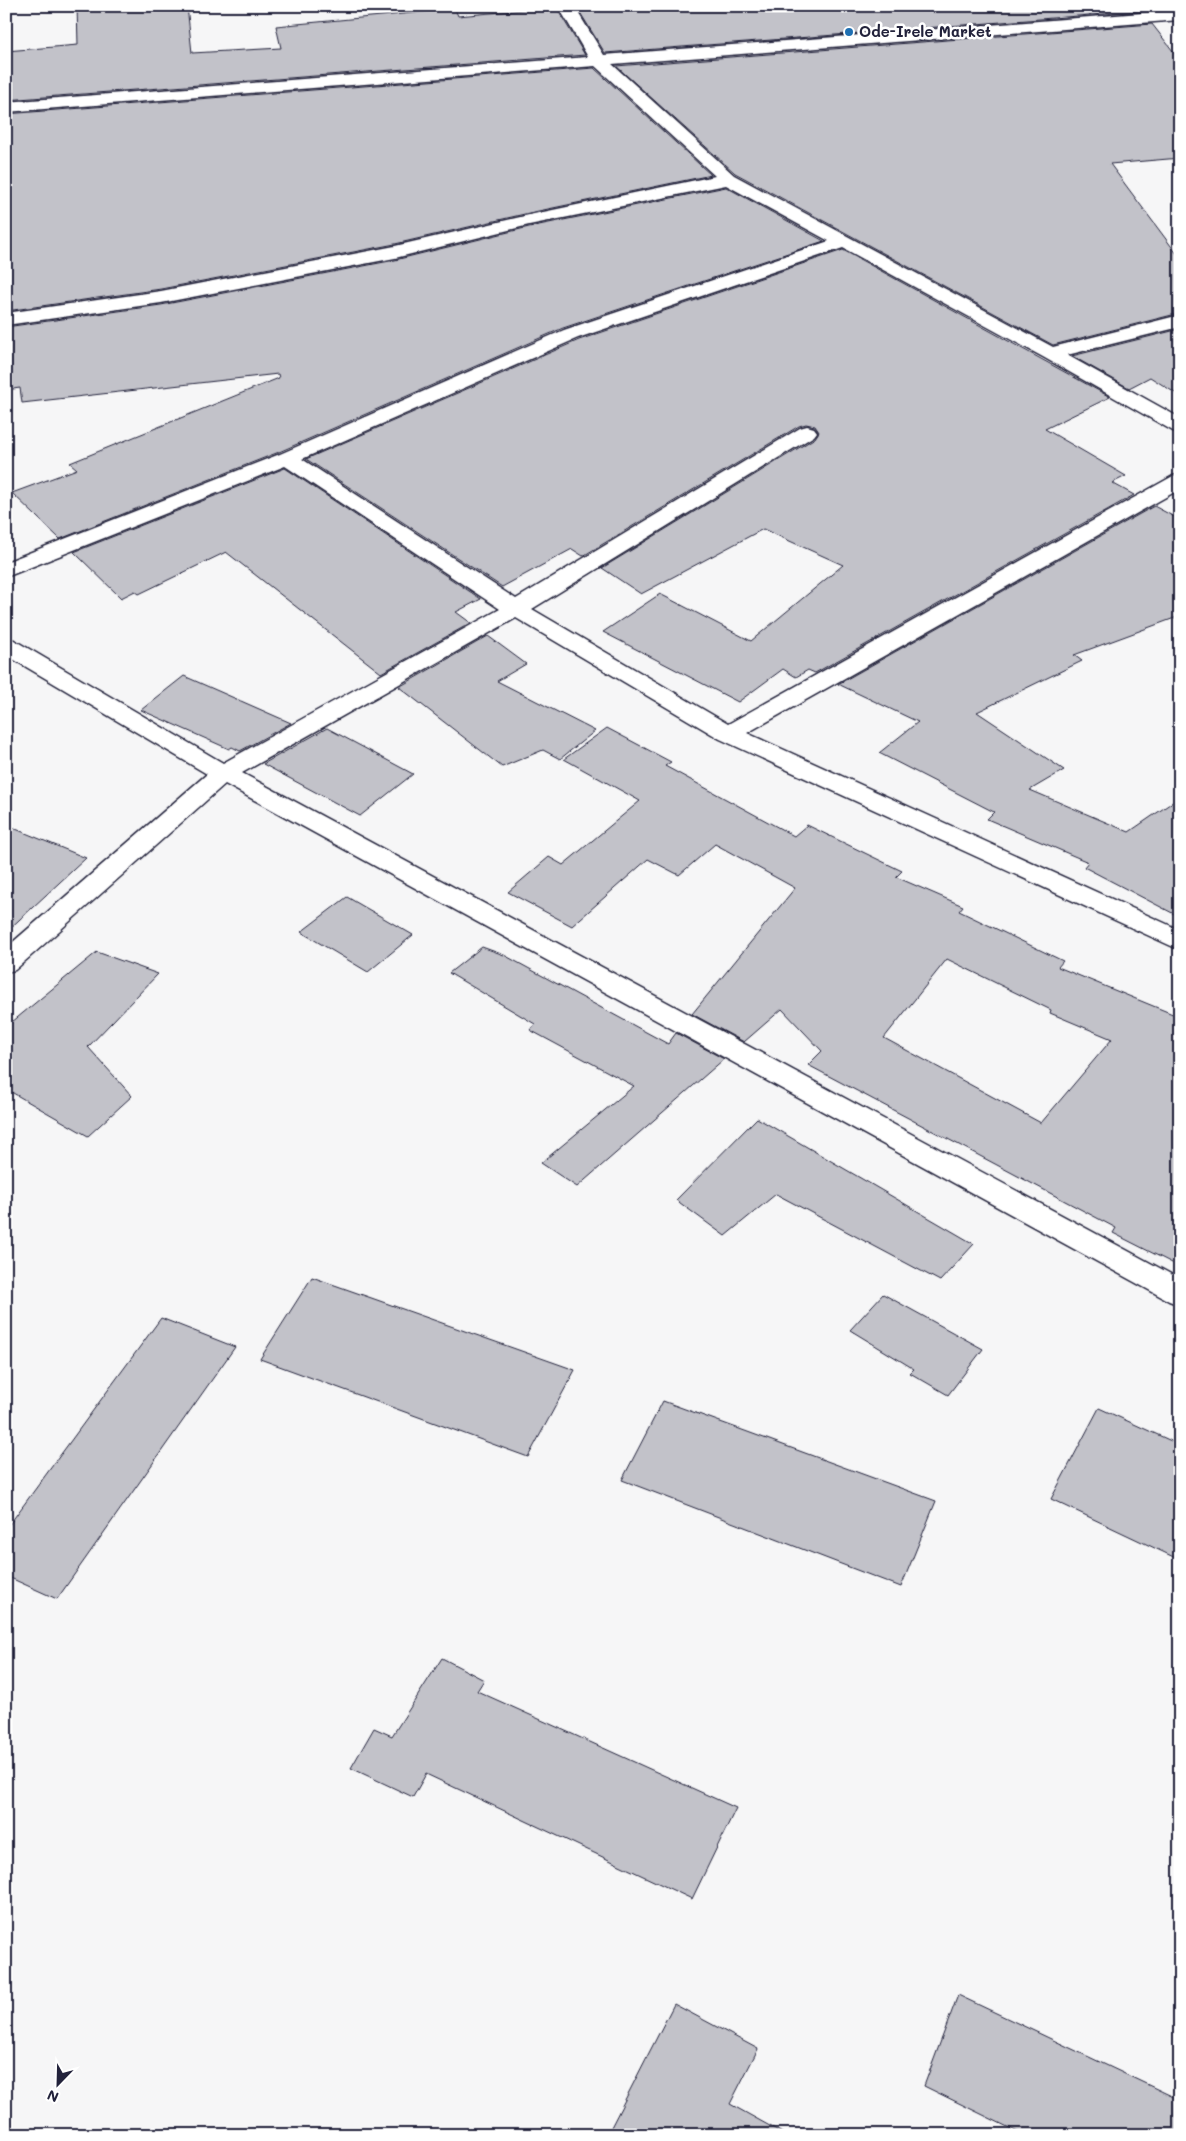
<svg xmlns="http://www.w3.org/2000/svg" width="1186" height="2141" viewBox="0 0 1186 2141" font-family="Mali,sans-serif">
<rect width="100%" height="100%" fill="#f6f6f7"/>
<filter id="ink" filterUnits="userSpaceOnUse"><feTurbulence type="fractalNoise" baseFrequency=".02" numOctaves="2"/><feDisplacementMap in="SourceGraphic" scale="10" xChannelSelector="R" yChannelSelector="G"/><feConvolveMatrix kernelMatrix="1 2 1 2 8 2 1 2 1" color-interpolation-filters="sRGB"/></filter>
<g filter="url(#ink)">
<!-- building -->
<g fill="#c2c2c9" stroke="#22223b" fill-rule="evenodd">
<path d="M 77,6 L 187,6 L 192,53 L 281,48 L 276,26 L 455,9 L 458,16 L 556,7 L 585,55 L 6,100 L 6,51 L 78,45 Z"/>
<path d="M 576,6 L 1138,6 L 1142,11 L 605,53 Z"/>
<path d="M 1152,24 L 1180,60 L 1180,158 L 1110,164 L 1180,258 L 1180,313 L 1053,345 L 735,173 L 616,66 Z"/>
<path d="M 594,68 L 711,175 L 529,213 L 395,244 L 161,289 L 6,311 L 6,114 Z"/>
<path d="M 726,187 L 824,241 L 563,328 L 279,452 L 60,539 L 12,493 L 77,469 L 70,463 L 279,378 L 278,374 L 22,403 L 20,388 L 6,390 L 6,327 L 161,305 L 395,260 L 529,227 Z"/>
<path d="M 843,250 L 1110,397 L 1045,429 L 1126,476 L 1112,483 L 1134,495 L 815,673 L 808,670 L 796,677 L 783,669 L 738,702 L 603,632 L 660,594 L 751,641 L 843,565 L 763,529 L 641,594 L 602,568 L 815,438 L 819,432 L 815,426 L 806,424 L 799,426 L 583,556 L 572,549 L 502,587 L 306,459 L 579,340 Z"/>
<path d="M 1180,329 L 1180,396 L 1150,377 L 1129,388 L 1072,356 Z"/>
<path d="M 285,468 L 481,599 L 456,612 L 471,623 L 381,673 L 226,552 L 139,594 L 135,591 L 121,598 L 74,552 Z"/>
<path d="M 1154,506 L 1180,520 L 1180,616 L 1074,655 L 1082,661 L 977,712 L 1064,770 L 1030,790 L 1129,832 L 1180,797 L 1180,917 L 1084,867 L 1088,862 L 987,819 L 994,812 L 879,753 L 918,722 L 838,684 Z"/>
<path d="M 488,636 L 526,664 L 497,681 L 595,731 L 560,759 L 543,750 L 502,767 L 399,687 Z"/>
<path d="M 184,676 L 291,723 L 240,751 L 232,747 L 229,749 L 141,710 Z"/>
<path d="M 327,728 L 413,774 L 360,816 L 263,764 Z"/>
<path d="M 607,728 L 671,762 L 665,766 L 794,836 L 807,825 L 902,871 L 896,877 L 963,906 L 959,911 L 1063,961 L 1058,967 L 1180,1017 L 1180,1267 L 1113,1233 L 1116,1228 L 808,1065 L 822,1051 L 782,1009 L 744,1042 L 692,1014 L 795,888 L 715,844 L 679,875 L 648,859 L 572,926 L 508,892 L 549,857 L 563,865 L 640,801 L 564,759 ZM 947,959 L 1051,1010 L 1050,1013 L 1112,1039 L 1041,1123 L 884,1038 Z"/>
<path d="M 6,825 L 86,858 L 6,932 Z"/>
<path d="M 347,897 L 413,935 L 368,972 L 301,932 Z"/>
<path d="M 482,947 L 504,955 L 668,1044 L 676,1033 L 724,1059 L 577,1187 L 541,1163 L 634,1086 L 530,1030 L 535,1024 L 449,973 Z"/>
<path d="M 97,952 L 158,974 L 88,1047 L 132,1096 L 88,1136 L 6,1089 L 6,1027 Z"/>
<path d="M 757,1118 L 974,1244 L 940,1281 L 776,1194 L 725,1236 L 676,1200 Z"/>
<path d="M 312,1277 L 575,1370 L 528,1457 L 260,1359 Z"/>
<path d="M 883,1294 L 983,1349 L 948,1395 L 910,1373 L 914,1369 L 850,1330 Z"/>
<path d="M 161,1318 L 235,1347 L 57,1599 L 6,1576 L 6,1529 Z"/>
<path d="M 663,1401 L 936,1501 L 901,1587 L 622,1480 Z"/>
<path d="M 1099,1408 L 1180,1445 L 1180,1560 L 1051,1499 Z"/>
<path d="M 442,1658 L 484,1680 L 477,1691 L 736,1808 L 692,1899 L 426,1774 L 413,1797 L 351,1768 L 374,1728 L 392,1736 Z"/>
<path d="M 958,1995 L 1180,2100 L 1180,2135 L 1024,2135 L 924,2086 Z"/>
<path d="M 674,2004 L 758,2049 L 730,2104 L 786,2135 L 607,2135 Z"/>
</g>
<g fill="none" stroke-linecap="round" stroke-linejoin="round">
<defs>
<path id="minor" d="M 558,6 L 574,6 L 604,55 L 1180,10 L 1180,20 L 612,64 L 734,175 L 1053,347 L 1180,315 L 1180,327 L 1067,355 L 1180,418 L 1180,433 L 1173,431 L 1043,357 L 843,248 L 578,338 L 302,459 L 516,599 L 800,428 L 807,426 L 814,428 L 817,432 L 814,436 L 532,609 L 728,724 L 1173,476 L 1180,474 L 1180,489 L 747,733 L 1180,930 L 1180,950 L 720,739 L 516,618 L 242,773 L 1180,1279 L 1180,1305 L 1169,1301 L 225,784 L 15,970 L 6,972 L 6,948 L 207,774 L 6,655 L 6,638 L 14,640 L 223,763 L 500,609 L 285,466 L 6,577 L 6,562 L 280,454 L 564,330 L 829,241 L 726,185 L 529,225 L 395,258 L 161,303 L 6,325 L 6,313 L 161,291 L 395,246 L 529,215 L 715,176 L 595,66 L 6,112 L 6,102 L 588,57 Z"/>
</defs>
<!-- minor casing -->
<use href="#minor" stroke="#22223b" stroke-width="3"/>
<!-- minor -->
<use href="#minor" fill="#fff" fill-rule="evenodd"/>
</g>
</g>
<!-- markers -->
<circle fill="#1f6fb2" stroke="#fff" stroke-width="2" cx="849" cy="32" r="5"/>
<g text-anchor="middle" stroke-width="5" stroke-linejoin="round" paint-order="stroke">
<!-- far-poi labels -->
<g font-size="15" font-weight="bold" fill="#22223b" stroke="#fff" text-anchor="start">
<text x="859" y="37">Ode-Irele Market</text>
</g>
</g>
<!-- margin -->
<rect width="1186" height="2141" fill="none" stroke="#fff" stroke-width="25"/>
<rect x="12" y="12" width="1161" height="2116" fill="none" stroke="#22223b" stroke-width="2" filter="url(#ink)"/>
<!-- north arrow -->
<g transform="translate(58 2084) rotate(203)" stroke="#ffffff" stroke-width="4" paint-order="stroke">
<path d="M0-4L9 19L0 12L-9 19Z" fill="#22223b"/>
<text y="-8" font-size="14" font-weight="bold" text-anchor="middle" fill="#22223b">N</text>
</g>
</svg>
